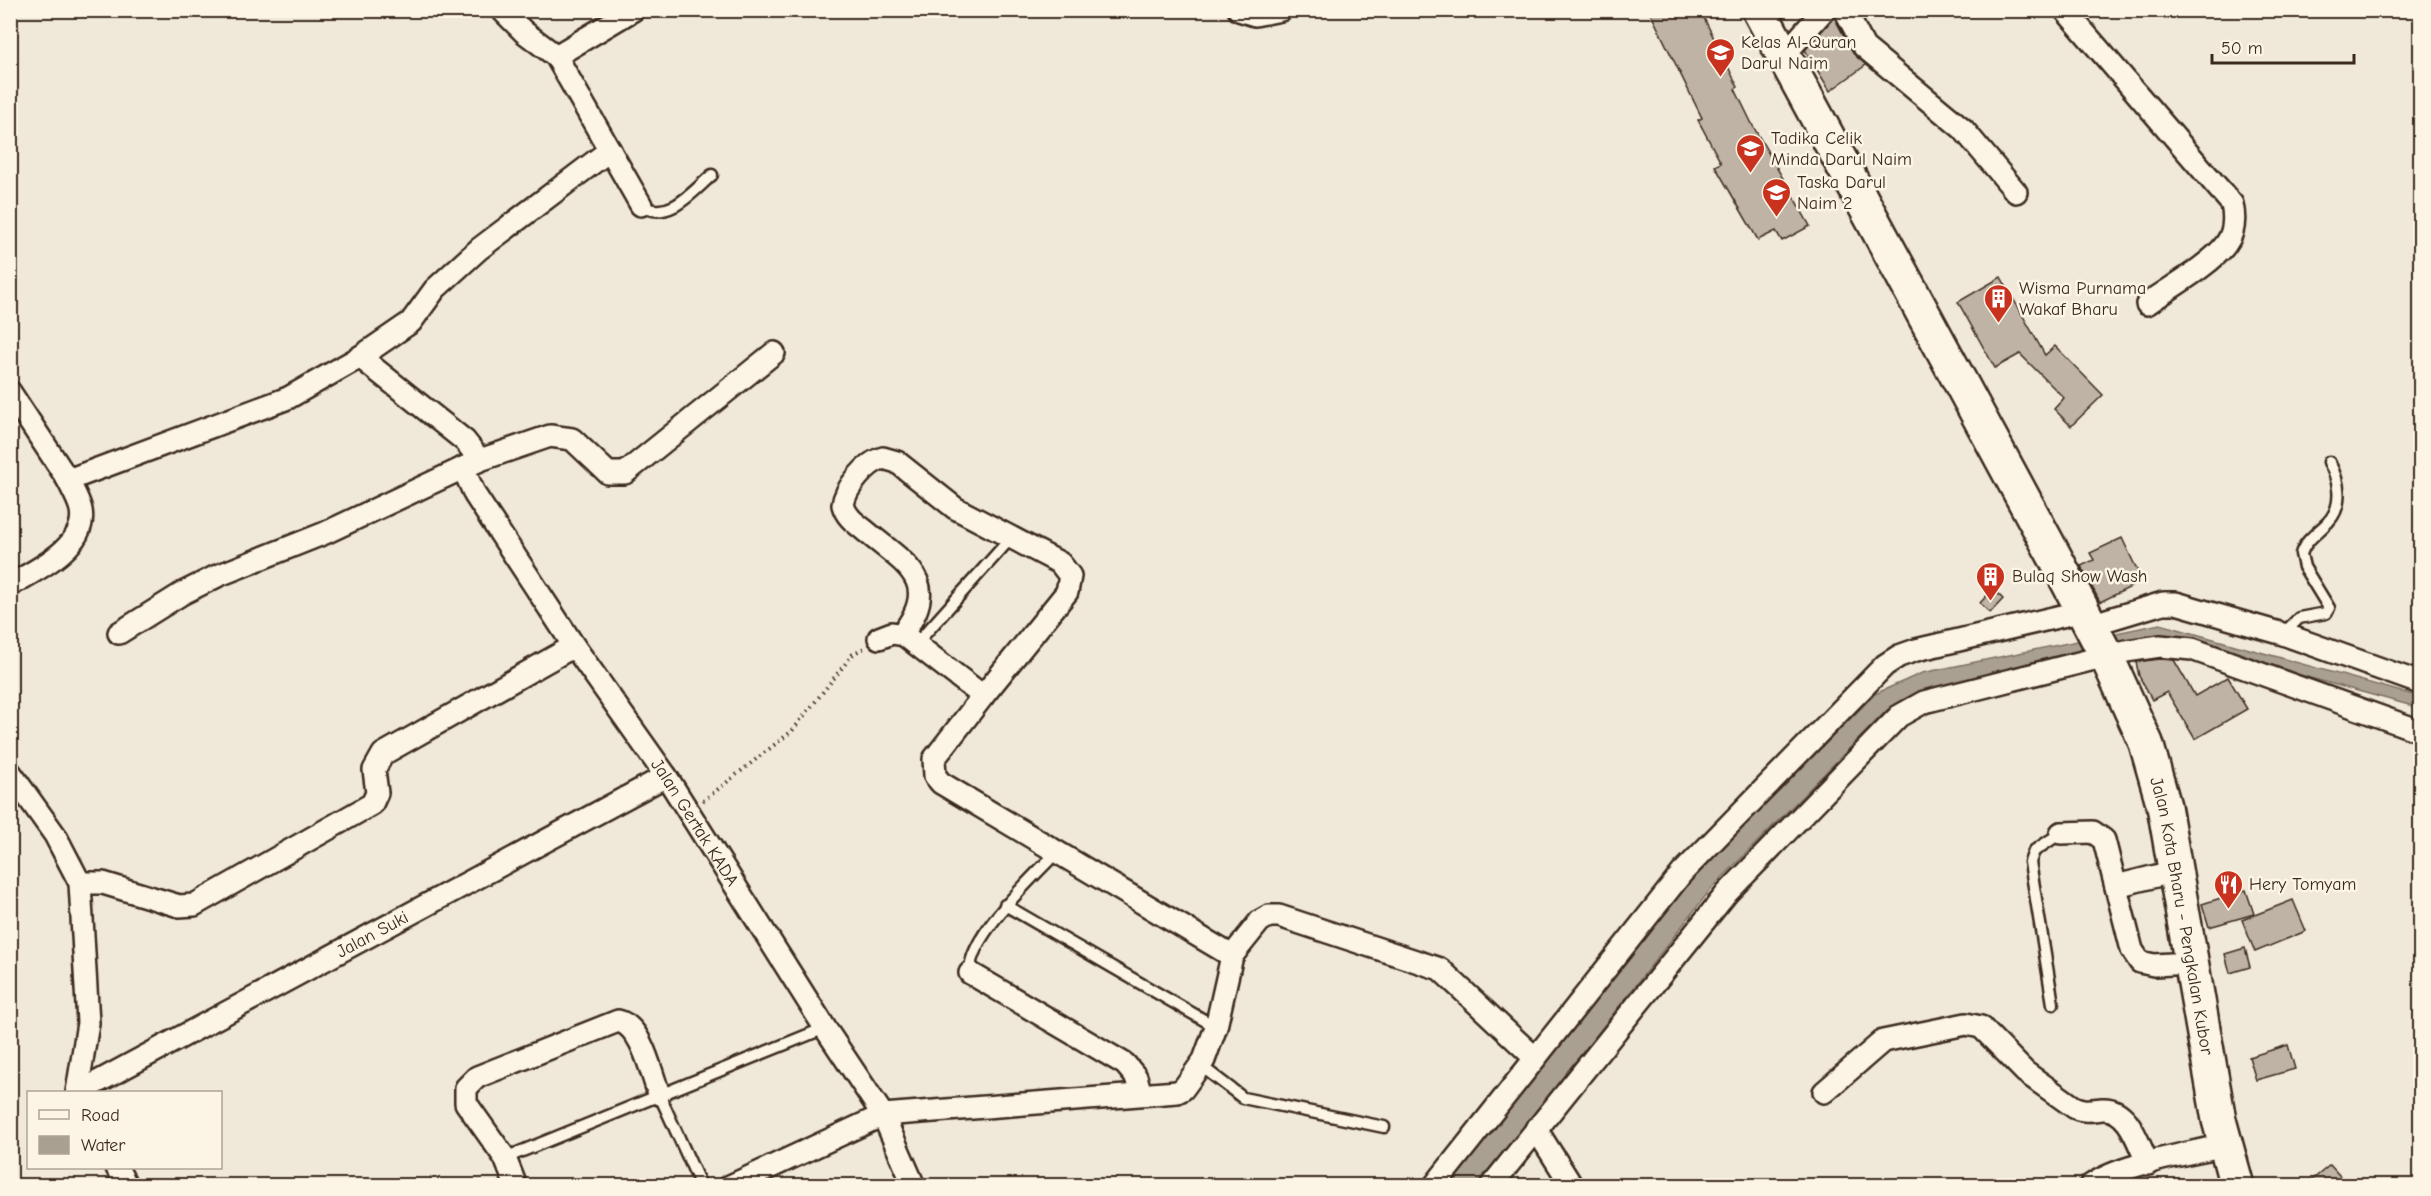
<svg xmlns="http://www.w3.org/2000/svg" width="2431" height="1196" viewBox="0 0 2431 1196" font-family="'Comic Neue',sans-serif">
<rect width="100%" height="100%" fill="#f0e9d9"/>
<filter id="ink" filterUnits="userSpaceOnUse"><feTurbulence type="fractalNoise" baseFrequency=".0167" numOctaves="2"/><feDisplacementMap in="SourceGraphic" scale="12" xChannelSelector="R" yChannelSelector="G"/><feConvolveMatrix kernelMatrix="1 2 1 2 8 2 1 2 1" color-interpolation-filters="sRGB"/></filter>
<g filter="url(#ink)">
<!-- water -->
<path fill="#aaa091" stroke="#7e7163" stroke-width="1.5" d="M 2160,624 L 2420,697 L 2420,708 L 2168,639 L 1924,692 L 1887,710 L 1711,889 L 1479,1185 L 1449,1186 L 1697,873 L 1875,694 L 1922,673 Z"/>
<!-- building -->
<g fill="#beb3a4" stroke="#3b2a1e" stroke-width="1.5">
<path d="M 1649,10 L 1700,10 L 1738,87 L 1735,89 L 1753,126 L 1810,226 L 1782,241 L 1776,231 L 1758,240 L 1715,166 L 1721,163 L 1698,120 L 1702,118 Z"/>
<path d="M 1834,17 L 1853,53 L 1866,65 L 1830,91 L 1805,50 Z"/>
<path d="M 2001,277 L 2045,355 L 2055,346 L 2103,395 L 2071,426 L 2054,409 L 2064,398 L 2020,354 L 1995,368 L 1958,302 Z"/>
<path d="M 2122,538 L 2139,574 L 2128,580 L 2131,587 L 2100,602 L 2081,566 L 2094,560 L 2090,553 Z"/>
<path d="M 1993,589 L 2003,599 L 1990,613 L 1980,603 Z"/>
<path d="M 2160,659 L 2174,660 L 2195,696 L 2228,677 L 2247,709 L 2195,739 L 2167,692 L 2152,700 L 2139,676 L 2136,662 Z"/>
<path d="M 2246,890 L 2254,914 L 2209,927 L 2202,904 Z"/>
<path d="M 2293,900 L 2306,931 L 2255,952 L 2242,920 Z"/>
<path d="M 2245,948 L 2250,967 L 2230,973 L 2225,954 Z"/>
<path d="M 2288,1045 L 2295,1069 L 2256,1080 L 2249,1057 Z"/>
<path d="M 2330,1165 L 2348,1185 L 2306,1185 Z"/>
</g>
<g fill="none" stroke-linecap="round" stroke-linejoin="round">
<defs>
<g id="service">
<path d="M 641,205 C 668,223 692,192 712,175"/>
<path d="M 2283,634 L 2299,618 L 2326,613 L 2329,608 L 2304,567 L 2301,554 C 2305,540 2319,532 2329,521 C 2344,504 2339,480 2329,462"/>
<path d="M 916,644 L 1010,539"/>
<path d="M 1005,905 L 1216,1027"/>
<path d="M 970,973 C 967,938 1033,877 1057,852"/>
<path d="M 2053,1004 L 2030,862 L 2034,851 L 2061,833"/>
<path d="M 1200,1065 L 1243,1098 L 1384,1127"/>
<path d="M 659,1094 L 701,1186"/>
<path d="M 505,1158 L 825,1028"/>
</g>
<g id="minor">
<path d="M 502,10 L 524,32 L 556,56 L 641,205"/>
<path d="M 1239,10 L 1255,15 L 1281,10"/>
<path d="M 1845,10 L 1864,47 L 1963,129 L 2016,192"/>
<path d="M 2065,10 L 2232,204 C 2235,218 2235,232 2226,244 C 2212,264 2168,289 2147,304"/>
<path d="M 1784,55 L 1824,10"/>
<path d="M 556,56 L 633,10"/>
<path d="M 360,357 L 465,441 L 480,460"/>
<path d="M 10,392 L 68,480 L 288,398 L 360,357 L 411,322 L 435,289 L 479,249 L 610,150"/>
<path id="s1" d="M 463,468 L 475,495 L 574,646 L 666,776 L 825,1028 L 883,1115 L 914,1186"/>
<path d="M 10,585 C 35,571 88,546 81,510 C 79,500 72,489 68,480"/>
<path d="M 2090,625 L 2163,603 L 2176,603 L 2283,634 L 2420,683"/>
<path d="M 119,633 L 183,593 L 217,576 L 325,533 L 480,460 L 550,436 L 572,439 L 608,473 L 625,473 L 774,353"/>
<path d="M 902,634 C 944,580 903,563 863,529 C 854,522 846,516 843,505 C 845,488 867,462 883,458 L 897,462 L 955,508 L 1060,563 L 1070,576 L 1067,592 L 983,696"/>
<path d="M 879,638 L 892,633 L 904,635 L 983,696 L 934,759 L 935,776 L 941,783 L 1232,956"/>
<path d="M 10,772 L 55,835 L 80,883 L 88,1023 L 77,1092"/>
<path d="M 2061,833 L 2093,832 L 2104,840 L 2132,950 L 2140,962 L 2154,965 L 2190,963"/>
<path d="M 80,883 L 103,883 L 179,906 L 194,905 L 372,804 L 377,793 L 374,770 L 383,754 L 574,646"/>
<path d="M 2116,886 L 2176,871"/>
<path d="M 970,973 L 1125,1064 L 1136,1077 L 1141,1094"/>
<path id="s2" d="M 79,1092 L 666,776"/>
<path d="M 1824,1092 L 1883,1041 L 1966,1024 L 1981,1027 L 2025,1072 L 2074,1107 C 2084,1112 2092,1110 2102,1109 C 2129,1107 2138,1144 2148,1164"/>
<path d="M 1536,1129 L 1572,1186"/>
<path d="M 117,1168 L 127,1186"/>
<path d="M 516,1186 L 505,1158 L 466,1103 L 466,1088 L 477,1077 L 618,1021 C 642,1026 651,1073 659,1094"/>
<path d="M 730,1186 L 883,1115 L 1177,1092 L 1183,1089 L 1204,1060 L 1216,1027 L 1232,956 L 1260,921 L 1269,916 L 1279,916 L 1440,969 L 1535,1058"/>
<path d="M 1434,1186 L 1682,873 L 1885,665 L 1899,656 L 1916,650 L 2083,611"/>
<path d="M 1491,1186 L 1727,893 L 1899,716 L 1924,702 L 2126,651 L 2160,646 L 2192,649 L 2420,731"/>
<path d="M 2090,1186 C 2120,1164 2188,1154 2225,1145"/>
</g>
<g id="primary">
<path id="s3" d="M 1759,10 L 2056,559 L 2106,655 L 2146,743 L 2164,806 L 2219,1120 L 2237,1186"/>
</g>
</defs>
<!-- service casing -->
<use href="#service" stroke="#3b2a1e" stroke-width="15"/>
<!-- minor casing -->
<use href="#minor" stroke="#3b2a1e" stroke-width="26"/>
<!-- primary casing -->
<use href="#primary" stroke="#3b2a1e" stroke-width="38"/>
<!-- path -->
<path stroke="#3b2a1e" stroke-width="4" stroke-dasharray="1.5 4.5" stroke-linecap="butt" d="M 703,801 L 792,731 L 853,654 L 864,648"/>
<!-- service -->
<use href="#service" stroke="#fcf5e5" stroke-width="10"/>
<!-- minor -->
<use href="#minor" stroke="#fcf5e5" stroke-width="21"/>
<!-- primary -->
<use href="#primary" stroke="#fcf5e5" stroke-width="33"/>
</g>
</g>
<!-- icons -->
<defs>
<symbol id="school-pin" viewBox="-11 -11 22 30"><path d="M0 17L-7.5 6A9.5 9.5 0 1 1 7.5 6Z" fill="#c8321e" stroke="#fcf5e5"/><path d="M0-5L7-2L0 1L-7-2ZM-4 1L0 2.5L4 1V4Q0 6-4 4Z" fill="#fff"/></symbol>
<symbol id="building-pin" viewBox="-11 -11 22 30"><path d="M0 17L-7.5 6A9.5 9.5 0 1 1 7.5 6Z" fill="#c8321e" stroke="#fcf5e5"/><path d="M-4-6H4V6H1V3H-1V6H-4ZM-2.5-4.3h1.7v1.8h-1.7ZM.8-4.3h1.7v1.8H.8ZM-2.5-1h1.7V.8h-1.7ZM.8-1h1.7V.8H.8Z" fill="#fff"/></symbol>
<symbol id="restaurant-pin" viewBox="-11 -11 22 30"><path d="M0 17L-7.5 6A9.5 9.5 0 1 1 7.5 6Z" fill="#c8321e" stroke="#fcf5e5"/><path d="M-5-6h1v4h1v-4h1v4h1v-4h1v5L-1.5 .5V6h-2V.5L-5-1ZM5-6V6H3V1.5H1.5Q1.5-4 5-6Z" fill="#fff"/></symbol>
</defs>
<g fill-rule="evenodd">
<use href="#school-pin" x="1704" y="36" width="33" height="45"/>
<use href="#school-pin" x="1734" y="132" width="33" height="45"/>
<use href="#school-pin" x="1760" y="176" width="33" height="45"/>
<use href="#building-pin" x="1982" y="282" width="33" height="45"/>
<use href="#building-pin" x="1974" y="560" width="33" height="45"/>
<use href="#restaurant-pin" x="2212" y="868" width="33" height="45"/>
</g>
<g text-anchor="middle" stroke-width="5" stroke-linejoin="round" paint-order="stroke">
<!-- poi labels -->
<g font-size="18" fill="#3b2a1e" stroke="#fcf5e5" text-anchor="start">
<text x="1741" y="48">Kelas Al-Quran<tspan x="1741" dy="21">Darul Naim</tspan></text>
<text x="1771" y="144">Tadika Celik<tspan x="1771" dy="21">Minda Darul Naim</tspan></text>
<text x="1797" y="188">Taska Darul<tspan x="1797" dy="21">Naim 2</tspan></text>
<text x="2019" y="294">Wisma Purnama<tspan x="2019" dy="21">Wakaf Bharu</tspan></text>
<text x="2012" y="582">Bulaq Show Wash</text>
<text x="2249" y="890">Hery Tomyam</text>
</g>
<!-- street labels -->
<g font-size="18" fill="#3b2a1e" stroke="#fcf5e5">
<text dy="6" stroke="none"><textPath href="#s1" startOffset="424">Jalan Gertak KADA</textPath></text>
<text dy="6" stroke="none"><textPath href="#s3" startOffset="1006">Jalan Kota Bharu - Pengkalan Kubor</textPath></text>
<text dy="6" stroke="none"><textPath href="#s2" startOffset="333">Jalan Suki</textPath></text>
</g>
</g>
<!-- margin -->
<rect width="2431" height="1196" fill="none" stroke="#fcf5e5" stroke-width="36"/>
<rect x="18" y="18" width="2395" height="1160" fill="none" stroke="#3b2a1e" stroke-width="2" filter="url(#ink)"/>
<!-- legend -->
<rect x="27" y="1091" width="195" height="78" fill="#fcf5e5" stroke="#afa495" stroke-width="1.5"/>
<rect x="39" y="1110" width="30" height="9" fill="#fcf5e5" stroke="#afa495" stroke-width="1.5"/>
<text x="81" y="1121" font-size="18" fill="#3b2a1e">Road</text>
<rect x="39" y="1136" width="30" height="18" fill="#aaa091" stroke="#afa495" stroke-width="1.5"/>
<text x="81" y="1151" font-size="18" fill="#3b2a1e">Water</text>
<!-- scale -->
<path d="M2212 54v9h142v-9" fill="none" stroke="#3b2a1e" stroke-width="3"/>
<text x="2221" y="54" font-size="18" fill="#3b2a1e" stroke="#fcf5e5" stroke-width="4.5" paint-order="stroke">50 m</text>
</svg>
